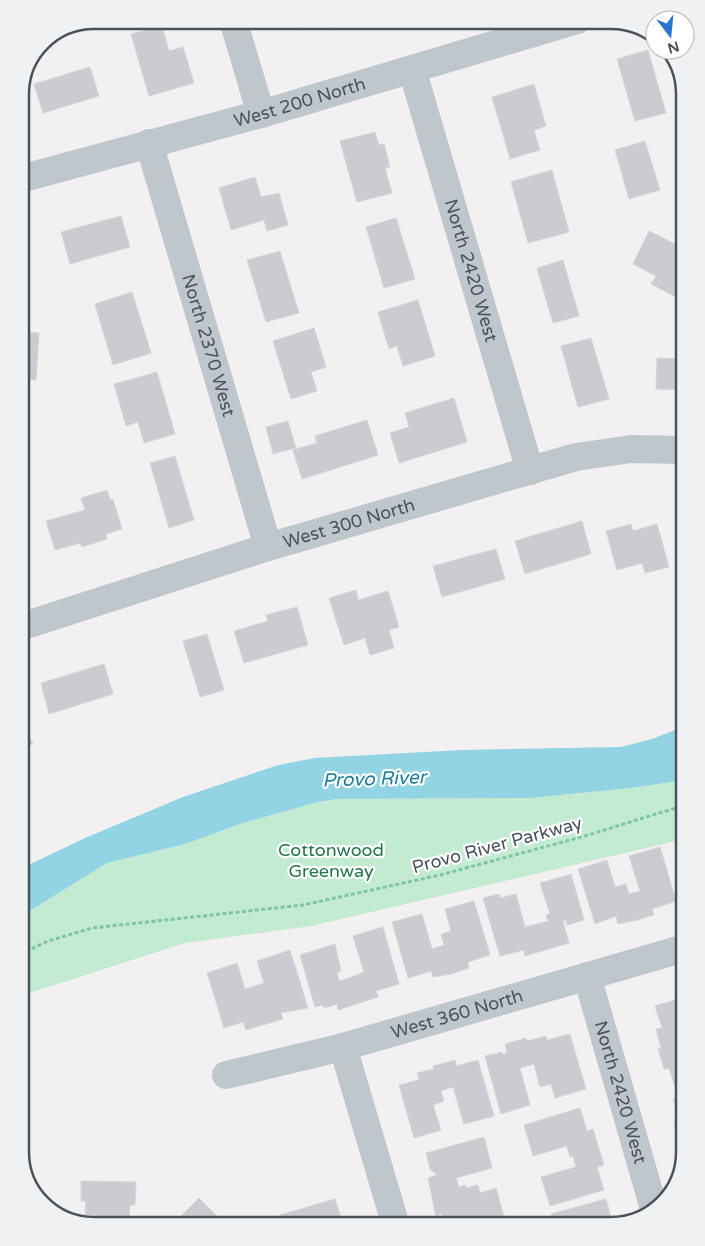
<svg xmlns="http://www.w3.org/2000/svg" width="705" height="1246" viewBox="0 0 705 1246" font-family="'Varela Round',sans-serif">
<rect width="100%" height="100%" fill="#f2f0f0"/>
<!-- green -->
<path fill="#c2ebd1" d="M 685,780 L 685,839 L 311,926 L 185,943 L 20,996 L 20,917 L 107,863 L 185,844 L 243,823 L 318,802 L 337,799 L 531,798 L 631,788 Z"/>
<!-- water -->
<path fill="#93d4e4" d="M 685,726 L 685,780 L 631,788 L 531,798 L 337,799 L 318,802 L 243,823 L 185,844 L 107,863 L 20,917 L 20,869 L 85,838 L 183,797 L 278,765 L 315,758 L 461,750 L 621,747 L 652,739 Z"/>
<!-- building -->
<g fill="#caccd1" stroke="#d4d6da">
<path d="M 299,20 L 355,20 L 356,23 L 330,30 L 328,22 L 302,30 Z"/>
<path d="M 162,26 L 169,51 L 183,47 L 194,83 L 149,96 L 131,34 Z"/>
<path d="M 648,50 L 666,113 L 635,121 L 617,59 Z"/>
<path d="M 90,67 L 99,96 L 43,113 L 34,84 Z"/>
<path d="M 534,84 L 546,126 L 534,130 L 540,150 L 510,159 L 492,97 Z"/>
<path d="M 375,132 L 379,145 L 384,144 L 390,167 L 385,168 L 392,193 L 357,202 L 340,141 Z"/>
<path d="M 645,141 L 660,190 L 629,199 L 615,150 Z"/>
<path d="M 552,170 L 569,232 L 528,243 L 511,182 Z"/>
<path d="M 255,177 L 261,197 L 279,193 L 288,225 L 267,231 L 264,220 L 231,230 L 219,188 Z"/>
<path d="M 121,216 L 130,247 L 70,264 L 61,232 Z"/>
<path d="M 396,218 L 415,279 L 384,288 L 366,227 Z"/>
<path d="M 649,231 L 685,249 L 685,286 L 678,298 L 651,284 L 656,276 L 633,264 Z"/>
<path d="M 280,251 L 299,313 L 266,322 L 247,260 Z"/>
<path d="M 563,260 L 579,316 L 553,323 L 537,268 Z"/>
<path d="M 132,292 L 151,353 L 113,365 L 95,304 Z"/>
<path d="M 418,300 L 435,356 L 403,366 L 397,346 L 389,349 L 378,312 Z"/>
<path d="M 314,328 L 326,367 L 311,372 L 317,391 L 291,399 L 273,341 Z"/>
<path d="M 20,332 L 39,333 L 36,380 L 20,379 Z"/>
<path d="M 591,338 L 609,399 L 578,407 L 561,346 Z"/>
<path d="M 657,358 L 685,359 L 685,390 L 656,389 Z"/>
<path d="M 157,372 L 175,434 L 144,443 L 138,422 L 126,426 L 114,384 Z"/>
<path d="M 454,398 L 467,442 L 399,463 L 390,433 L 409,427 L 405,413 Z"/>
<path d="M 367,420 L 378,455 L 302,479 L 293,450 L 317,443 L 315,436 Z"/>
<path d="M 288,421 L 296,448 L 273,454 L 266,427 Z"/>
<path d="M 20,429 L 27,436 L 20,443 Z"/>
<path d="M 175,456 L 194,520 L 169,528 L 150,463 Z"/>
<path d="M 107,490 L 110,500 L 113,499 L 122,529 L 106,534 L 107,539 L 82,547 L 80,543 L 55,550 L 46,521 L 85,510 L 81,498 Z"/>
<path d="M 582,521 L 591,554 L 525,574 L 515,541 Z"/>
<path d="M 631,524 L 633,531 L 657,524 L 669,567 L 645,573 L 642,563 L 617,570 L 606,531 Z"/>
<path d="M 20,532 L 28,558 L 20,560 Z"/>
<path d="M 496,549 L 505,579 L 442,597 L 433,566 Z"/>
<path d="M 356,590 L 358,600 L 388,591 L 399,627 L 389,630 L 394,648 L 370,655 L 365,638 L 344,645 L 329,598 Z"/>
<path d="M 297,607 L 308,645 L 244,663 L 234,631 L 268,621 L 266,615 Z"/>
<path d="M 207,634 L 224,690 L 200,697 L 183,641 Z"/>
<path d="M 104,664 L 113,694 L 49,714 L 41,683 Z"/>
<path d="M 20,718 L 33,744 L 20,750 Z"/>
<path d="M 660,847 L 676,901 L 652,909 L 654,915 L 637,920 L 618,924 L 616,916 L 595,924 L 578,869 L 607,860 L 615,887 L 626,884 L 629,894 L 640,891 L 629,856 Z"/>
<path d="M 571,874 L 584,920 L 567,925 L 566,920 L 563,921 L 569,943 L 525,956 L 524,950 L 500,956 L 483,898 L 499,894 L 500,898 L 516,894 L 525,927 L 548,921 L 546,915 L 550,914 L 540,883 Z"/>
<path d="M 474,901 L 490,955 L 468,962 L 469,968 L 451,974 L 433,977 L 431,971 L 408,978 L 392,922 L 422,914 L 432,949 L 444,945 L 441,934 L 451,931 L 445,909 Z"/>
<path d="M 383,927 L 399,984 L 376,991 L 378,997 L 338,1010 L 337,1004 L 324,1008 L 323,1005 L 315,1007 L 300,955 L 335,944 L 341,971 L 337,972 L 339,981 L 352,977 L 364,972 L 353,936 Z"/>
<path d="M 290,950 L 308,1008 L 281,1013 L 283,1019 L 246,1030 L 243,1022 L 224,1028 L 207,973 L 237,963 L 245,989 L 264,983 L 257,961 Z"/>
<path d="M 685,997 L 685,1084 L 675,1087 L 669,1068 L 664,1069 L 658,1049 L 661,1048 L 656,1029 L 662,1028 L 655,1006 Z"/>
<path d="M 570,1034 L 586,1089 L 555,1098 L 551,1084 L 540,1087 L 534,1064 L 520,1068 L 530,1105 L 501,1114 L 485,1056 L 502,1052 L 503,1055 L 507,1053 L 505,1044 L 526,1038 L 527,1041 L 546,1036 L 547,1040 Z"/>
<path d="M 455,1060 L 456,1066 L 478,1060 L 494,1116 L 464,1124 L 453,1087 L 441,1091 L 444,1101 L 433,1105 L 441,1130 L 414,1138 L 399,1085 L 419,1080 L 417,1073 L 434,1069 L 433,1066 Z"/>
<path d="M 685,1095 L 685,1153 L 684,1154 L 674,1124 L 685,1121 L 684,1118 L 679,1119 L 673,1099 Z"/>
<path d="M 580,1108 L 587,1131 L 593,1129 L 604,1165 L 597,1167 L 604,1190 L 550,1206 L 541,1177 L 576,1167 L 573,1156 L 570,1157 L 567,1146 L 533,1156 L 524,1125 Z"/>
<path d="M 484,1137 L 492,1168 L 456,1178 L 459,1187 L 465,1185 L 466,1188 L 478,1185 L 480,1193 L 496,1188 L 505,1220 L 483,1226 L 446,1226 L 442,1214 L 436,1216 L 428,1178 L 437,1175 L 430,1169 L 426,1153 Z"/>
<path d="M 81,1181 L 136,1182 L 135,1205 L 130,1205 L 129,1222 L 96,1221 L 96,1215 L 85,1215 L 86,1201 L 81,1201 Z"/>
<path d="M 199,1198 L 227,1226 L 171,1226 Z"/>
<path d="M 335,1199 L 341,1218 L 336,1219 L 337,1222 L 348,1219 L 350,1226 L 283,1226 L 280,1215 Z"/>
<path d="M 606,1199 L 612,1221 L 618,1219 L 620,1224 L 554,1226 L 551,1214 Z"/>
</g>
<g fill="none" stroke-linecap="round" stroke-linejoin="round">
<!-- path -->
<path stroke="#7dc6a1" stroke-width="3" stroke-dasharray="4 2.5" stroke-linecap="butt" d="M 20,954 L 48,941 L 92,928 L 303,905 L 440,875 L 585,836 L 685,805"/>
<!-- minor -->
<g stroke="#bfc7cd" stroke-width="28">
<path d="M 233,20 L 261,114"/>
<path id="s1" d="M 412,69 L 530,471"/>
<path id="s2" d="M 149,143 L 268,547"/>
<path id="s3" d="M 20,179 L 261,114 L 577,20"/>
<path id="s4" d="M 20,627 L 268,547 L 576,457 L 631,449 L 685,450"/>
<path id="s5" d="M 587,976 L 654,1209"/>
<path d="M 343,1047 L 396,1226"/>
<path id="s6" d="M 226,1075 L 343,1047 L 685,948"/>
</g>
</g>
<g text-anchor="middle" stroke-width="4.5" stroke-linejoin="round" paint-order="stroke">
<!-- street labels -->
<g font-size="18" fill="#49535b" stroke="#fff">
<text dy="6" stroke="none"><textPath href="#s3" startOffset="290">West 200 North</textPath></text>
<text dy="6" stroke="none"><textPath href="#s1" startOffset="210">North 2420 West</textPath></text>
<text dy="6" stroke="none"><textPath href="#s2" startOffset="211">North 2370 West</textPath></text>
<text dy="6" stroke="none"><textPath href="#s4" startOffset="345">West 300 North</textPath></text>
<text transform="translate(497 845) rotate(-15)" y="6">Provo River Parkway</text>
<text dy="6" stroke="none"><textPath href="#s6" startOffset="239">West 360 North</textPath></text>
<text dy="6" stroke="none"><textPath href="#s5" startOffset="121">North 2420 West</textPath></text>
</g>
<!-- park labels -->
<g font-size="18" fill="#20764a" stroke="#fff">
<text x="331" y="856">Cottonwood<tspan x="331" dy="21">Greenway</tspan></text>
</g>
<!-- water labels -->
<g font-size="19" font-style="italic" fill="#1a7e96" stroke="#fff">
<text transform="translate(374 778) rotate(-2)" y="7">Provo River</text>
</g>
</g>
<!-- crop -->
<path d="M0 0H705V1246H0ZM94 29H611A65 65 0 0 1 676 94V1152A65 65 0 0 1 611 1217H94A65 65 0 0 1 29 1152V94A65 65 0 0 1 94 29Z" fill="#f0f1f2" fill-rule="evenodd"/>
<path fill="none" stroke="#49535b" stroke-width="2.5" d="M94 29H611A65 65 0 0 1 676 94V1152A65 65 0 0 1 611 1217H94A65 65 0 0 1 29 1152V94A65 65 0 0 1 94 29Z"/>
<!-- north arrow -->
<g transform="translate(670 35) rotate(164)"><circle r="24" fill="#ffffff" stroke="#b6babd"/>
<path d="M0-4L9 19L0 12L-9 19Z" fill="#2a75d1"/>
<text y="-8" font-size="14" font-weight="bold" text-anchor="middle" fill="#49535b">N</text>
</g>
</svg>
